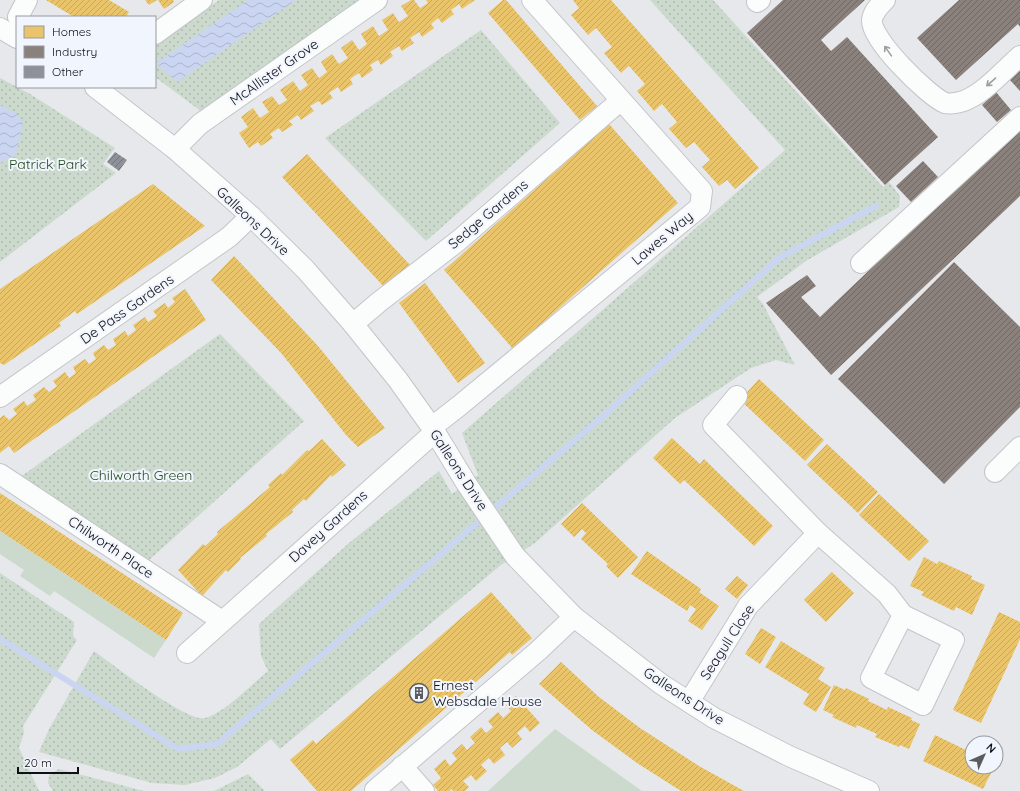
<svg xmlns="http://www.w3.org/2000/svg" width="1020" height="791" viewBox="0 0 1020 791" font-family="Quicksand,sans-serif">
<defs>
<pattern id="grass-dots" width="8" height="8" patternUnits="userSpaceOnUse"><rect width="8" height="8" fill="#ccdacd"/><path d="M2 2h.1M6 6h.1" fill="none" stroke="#aebaaf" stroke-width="1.8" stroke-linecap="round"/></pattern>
<pattern id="water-waves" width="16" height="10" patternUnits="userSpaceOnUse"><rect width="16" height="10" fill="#cad5f1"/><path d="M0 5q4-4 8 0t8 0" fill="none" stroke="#acb6ce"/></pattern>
<pattern id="homes-hatch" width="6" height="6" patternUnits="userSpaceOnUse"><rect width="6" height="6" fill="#e9c46a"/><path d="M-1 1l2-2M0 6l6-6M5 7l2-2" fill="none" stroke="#c7a75b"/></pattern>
<pattern id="industry-hatch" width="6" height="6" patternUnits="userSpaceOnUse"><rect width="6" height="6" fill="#8a817c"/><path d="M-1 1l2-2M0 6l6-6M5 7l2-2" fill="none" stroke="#6f6864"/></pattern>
<pattern id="building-hatch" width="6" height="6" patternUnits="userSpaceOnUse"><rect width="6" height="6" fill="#8e9198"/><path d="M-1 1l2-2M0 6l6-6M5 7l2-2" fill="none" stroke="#72757b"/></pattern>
</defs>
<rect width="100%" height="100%" fill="#e7e8ec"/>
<!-- grass -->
<g fill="url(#grass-dots)">
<path d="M 219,0 L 361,0 L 202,112 L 155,77 L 155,45 Z"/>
<path d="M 650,0 L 713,0 L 883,187 L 889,182 L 900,196 L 899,207 L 806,261 L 757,297 L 763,304 L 795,365 L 776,360 L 751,368 L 675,418 L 535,543 L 501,565 L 280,749 L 271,739 L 237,767 L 215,778 L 185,785 L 152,783 L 39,752 L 49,729 L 94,651 C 112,664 188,723 205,718 C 223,714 253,683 268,671 L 261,656 L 259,624 L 349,543 L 439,471 L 452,494 L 478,475 L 462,433 L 785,150 Z"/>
<path d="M 481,30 L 560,123 L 426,241 L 325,138 Z"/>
<path d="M 0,78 L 30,94 L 115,148 L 103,164 L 116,173 L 0,262 Z"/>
<path d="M 220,334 L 304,421 L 148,561 L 19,478 Z"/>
<path d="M 0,573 L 74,622 L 73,636 L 77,640 L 23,726 L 24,733 L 19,748 L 39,791 L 0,791 Z"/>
<path d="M 59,769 L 144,791 L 53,791 L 48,783 L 49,775 Z"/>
<path d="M 248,774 L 265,791 L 213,791 L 214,791 Z"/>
</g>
<!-- garden -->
<g fill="#ccdacd">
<path d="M 0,531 L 166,640 L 154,658 L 54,591 L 50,596 L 20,576 L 24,570 L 0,554 Z"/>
<path d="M 555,729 L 642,791 L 488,791 Z"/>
</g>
<!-- water -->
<g fill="url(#water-waves)">
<path d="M 248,0 L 296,0 L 177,82 L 156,63 Z"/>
<path d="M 0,105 L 17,114 L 23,124 L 16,154 L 0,163 Z"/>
</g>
<!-- homes -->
<g fill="url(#homes-hatch)">
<path d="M 46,0 L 109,0 L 129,12 L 126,17 L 74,17 Z"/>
<path d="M 145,0 L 157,0 L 149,5 Z"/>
<path d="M 158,0 L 173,0 L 174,2 L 164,9 Z"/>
<path d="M 411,0 L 414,0 L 420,8 L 428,3 L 426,0 L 475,0 L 462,9 L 459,4 L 451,10 L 454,14 L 442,23 L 438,18 L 431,24 L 434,28 L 422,37 L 419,32 L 410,38 L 414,43 L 402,51 L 399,46 L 390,52 L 393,56 L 381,65 L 378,60 L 370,65 L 373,70 L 362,78 L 359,73 L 350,79 L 353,84 L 341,92 L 338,87 L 329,93 L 333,98 L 322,105 L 319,101 L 310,106 L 314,111 L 301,120 L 298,115 L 289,121 L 293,125 L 282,132 L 279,128 L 270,134 L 273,138 L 261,146 L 258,142 L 249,148 L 239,133 L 248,127 L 241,117 L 253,108 L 260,118 L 269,112 L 262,102 L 272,96 L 279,105 L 287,100 L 280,90 L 293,81 L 300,91 L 308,85 L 301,75 L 312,68 L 319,78 L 327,72 L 321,62 L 332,54 L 339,64 L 348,58 L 341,48 L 352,40 L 359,50 L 367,44 L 361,34 L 373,26 L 379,36 L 388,30 L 382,20 L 393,13 L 399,22 L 408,16 L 401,6 Z"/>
<path d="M 503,0 L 506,0 L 597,106 L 580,120 L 488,13 Z"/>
<path d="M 573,0 L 611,0 L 759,168 L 735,189 L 727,180 L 719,186 L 702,167 L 710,160 L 694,142 L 686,148 L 669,129 L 677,122 L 662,104 L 654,111 L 637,91 L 645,84 L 629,66 L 621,73 L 604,53 L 612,47 L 596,28 L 588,35 L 571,15 L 579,8 Z"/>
<path d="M 609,124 L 678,203 L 513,349 L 444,270 Z"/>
<path d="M 307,154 L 410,265 L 385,288 L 282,177 Z"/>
<path d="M 153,184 L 205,226 L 77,314 L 75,311 L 59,323 L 61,326 L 4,365 L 0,363 L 0,289 Z"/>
<path d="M 234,256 L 318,346 L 385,428 L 358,447 L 346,435 L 282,354 L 211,280 Z"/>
<path d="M 425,283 L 485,363 L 458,383 L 399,303 Z"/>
<path d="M 185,289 L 206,320 L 14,453 L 9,446 L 0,453 L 0,418 L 4,415 L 9,420 L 17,414 L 13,409 L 24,401 L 27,406 L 36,400 L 33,395 L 44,387 L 49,392 L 57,386 L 53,381 L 65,372 L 69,378 L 76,373 L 73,367 L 85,359 L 89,364 L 96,359 L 93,353 L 104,345 L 108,350 L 116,345 L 113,339 L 125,331 L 128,336 L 136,330 L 133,325 L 145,317 L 148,322 L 157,316 L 153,311 L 165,303 L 168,308 L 175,302 L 172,298 Z"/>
<path d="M 759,379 L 824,440 L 805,461 L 740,400 Z"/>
<path d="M 672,438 L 700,464 L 704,459 L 773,526 L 754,546 L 684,480 L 680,484 L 653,458 Z"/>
<path d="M 322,439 L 346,465 L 332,477 L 331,475 L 306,501 L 304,499 L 292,510 L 293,512 L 266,534 L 267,536 L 240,558 L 241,559 L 228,572 L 226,570 L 202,596 L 178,570 L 203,544 L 205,546 L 218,534 L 217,532 L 270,487 L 268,485 L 281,473 L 282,475 L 307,450 L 309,451 Z"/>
<path d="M 827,444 L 878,492 L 858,513 L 807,465 Z"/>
<path d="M 0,493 L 183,613 L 166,640 L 0,531 Z"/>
<path d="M 879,494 L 929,541 L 909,561 L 859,515 Z"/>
<path d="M 582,503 L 638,557 L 618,578 L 606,566 L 608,564 L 581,539 L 586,533 L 582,529 L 574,537 L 561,524 Z"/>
<path d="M 647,551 L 701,589 L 699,592 L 719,606 L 702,630 L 688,621 L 696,609 L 690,605 L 687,611 L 631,574 Z"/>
<path d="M 924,557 L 937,564 L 939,561 L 972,576 L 971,579 L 985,585 L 972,615 L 956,607 L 954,611 L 921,595 L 924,592 L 910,586 Z"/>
<path d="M 832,572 L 854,593 L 826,622 L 804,600 Z"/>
<path d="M 737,576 L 748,585 L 737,599 L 725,589 Z"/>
<path d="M 491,592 L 532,638 L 512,655 L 510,652 L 351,791 L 317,791 L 290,760 L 313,740 L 316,744 Z"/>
<path d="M 999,612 L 1020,622 L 1020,639 L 981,723 L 953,710 Z"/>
<path d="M 761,628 L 776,637 L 760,664 L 745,654 Z"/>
<path d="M 781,641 L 825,668 L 818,679 L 831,687 L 816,712 L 803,704 L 809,694 L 765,667 Z"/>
<path d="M 561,662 L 599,697 L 640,728 L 699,766 L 744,791 L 681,791 L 637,763 L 592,730 L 539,684 Z"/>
<path d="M 834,685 L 845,690 L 846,688 L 869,699 L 868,701 L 877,705 L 887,710 L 888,707 L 912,718 L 911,720 L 920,724 L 909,749 L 900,745 L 899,747 L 875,737 L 877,734 L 857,725 L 856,728 L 832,717 L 834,715 L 823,710 Z"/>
<path d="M 516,696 L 540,723 L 530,732 L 525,726 L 517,733 L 522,739 L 512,748 L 507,742 L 500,748 L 505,755 L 494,764 L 489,758 L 481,765 L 487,771 L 476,781 L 471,775 L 463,781 L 469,787 L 465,791 L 453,791 L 452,789 L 449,791 L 438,791 L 433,785 L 441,778 L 434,769 L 445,759 L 450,766 L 457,759 L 452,753 L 462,744 L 467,750 L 475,743 L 470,737 L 481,727 L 486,733 L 493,727 L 488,721 L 498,712 L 503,718 L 511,711 L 506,705 Z"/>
<path d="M 935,735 L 972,753 L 972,767 L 994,767 L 983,789 L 923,761 Z"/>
</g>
<!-- industry -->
<g fill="url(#industry-hatch)">
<path d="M 783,0 L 865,0 L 821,40 L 831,51 L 847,37 L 938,137 L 885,185 L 747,33 Z"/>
<path d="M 959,0 L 1020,0 L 1020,27 L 1018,24 L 956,80 L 917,38 Z"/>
<path d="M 1020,69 L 1020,91 L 1009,79 Z"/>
<path d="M 996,92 L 1011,110 L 997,122 L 982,105 Z"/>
<path d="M 1020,127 L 1020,196 L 831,375 L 766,303 L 807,275 L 816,286 L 801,297 L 820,317 Z"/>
<path d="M 923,161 L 938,177 L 911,202 L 896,186 Z"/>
<path d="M 954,262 L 1020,327 L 1020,407 L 944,484 L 838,379 Z"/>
</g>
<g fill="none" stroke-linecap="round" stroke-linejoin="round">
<!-- stream -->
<path stroke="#cad5f1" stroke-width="6" d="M 0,639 L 178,749 L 217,744 L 602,417 L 779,258 L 876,206"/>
</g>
<!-- building -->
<path fill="url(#building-hatch)" d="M 115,152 L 127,160 L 119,171 L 107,162 Z"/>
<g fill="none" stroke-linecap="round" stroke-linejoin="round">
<defs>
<g id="minor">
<path d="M 885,0 C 879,6 873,12 872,20 C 870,39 928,96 945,103 C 949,104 957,103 960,102 C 981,97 1004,70 1020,56"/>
<path d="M 757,2 L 760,0"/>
<path d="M 18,17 L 27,0"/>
<path d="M 0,28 L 17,38"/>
<path d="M 155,34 L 202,0"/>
<path d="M 95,87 L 175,149 L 251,216 L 305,269 L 353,324 L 398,380 L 435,432 L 466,483 L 515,556 L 574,617 L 661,684 L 714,718 L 789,756 L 869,791"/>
<path d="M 175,149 L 200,124 L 377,0"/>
<path d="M 861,263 L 1020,117"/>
<path d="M 353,324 L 379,302 L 458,241 L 620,101"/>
<path d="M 737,396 L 713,425 L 818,533 L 887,594 L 903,615 L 954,640 L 923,705 L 871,678 L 903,615"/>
<path d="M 0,397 L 229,237 L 251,216"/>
<path d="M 432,427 L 459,406 L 700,207 L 702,191 L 532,0"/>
<path d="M 995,472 L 1020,447"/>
<path d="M 0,474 L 222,621"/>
<path d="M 187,653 L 435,432"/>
<path d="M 689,702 L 748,606 L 818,533"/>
<path d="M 402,766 L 424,791"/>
<path d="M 375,790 L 538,651 L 574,617"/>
</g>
</defs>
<!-- minor casing -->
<use href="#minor" stroke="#c4c5c8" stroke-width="22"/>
<!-- minor -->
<use href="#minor" stroke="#fbfcfc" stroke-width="20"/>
</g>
<!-- one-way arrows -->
<defs><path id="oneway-shaft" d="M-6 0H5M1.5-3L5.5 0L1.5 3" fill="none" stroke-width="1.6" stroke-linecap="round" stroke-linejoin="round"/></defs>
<g stroke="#9d9e9f">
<use href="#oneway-shaft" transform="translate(888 51) rotate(-125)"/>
<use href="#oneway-shaft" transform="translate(991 82) rotate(139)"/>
</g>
<!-- icons -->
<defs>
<symbol id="building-ring" viewBox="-11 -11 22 22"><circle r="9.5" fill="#f1f5fd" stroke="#5b5c5f" stroke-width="1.5"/><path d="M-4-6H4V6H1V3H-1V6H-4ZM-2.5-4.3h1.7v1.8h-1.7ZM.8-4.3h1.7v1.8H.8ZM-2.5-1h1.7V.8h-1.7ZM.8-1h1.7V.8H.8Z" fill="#5b5c5f"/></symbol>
</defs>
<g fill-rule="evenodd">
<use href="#building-ring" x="408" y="682" width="22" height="22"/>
</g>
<g text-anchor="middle" stroke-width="4" stroke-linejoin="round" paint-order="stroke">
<!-- street labels -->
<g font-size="14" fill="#0f1013" stroke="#f1f5fd">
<text transform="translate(274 72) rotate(-35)" y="5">McAllister Grove</text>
<text transform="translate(488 214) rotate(-40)" y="5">Sedge Gardens</text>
<text transform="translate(253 221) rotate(43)" y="5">Galleons Drive</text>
<text transform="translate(662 238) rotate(-40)" y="5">Lawes Way</text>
<text transform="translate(127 309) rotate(-35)" y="5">De Pass Gardens</text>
<text transform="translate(459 470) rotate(57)" y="5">Galleons Drive</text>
<text transform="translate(328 526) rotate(-42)" y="5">Davey Gardens</text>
<text transform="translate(111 547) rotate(34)" y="5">Chilworth Place</text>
<text transform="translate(727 642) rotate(-57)" y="5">Seagull Close</text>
<text transform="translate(684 696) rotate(33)" y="5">Galleons Drive</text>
</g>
<!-- park labels -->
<g font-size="14" fill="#224c1e" stroke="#f1f5fd">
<text x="48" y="169">Patrick Park</text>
<text x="141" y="480">Chilworth Green</text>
</g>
<!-- poi labels -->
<g font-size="14" fill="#0f1013" stroke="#f1f5fd" text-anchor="start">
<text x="433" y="690">Ernest<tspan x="433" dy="16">Websdale House</tspan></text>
</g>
</g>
<!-- legend -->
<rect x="16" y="16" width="140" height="72" fill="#f1f5fd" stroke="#97999f"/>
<rect x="24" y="26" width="20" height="12" fill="#e9c46a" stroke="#97999f"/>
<text x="52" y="36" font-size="12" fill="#0f1013">Homes</text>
<rect x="24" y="46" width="20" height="12" fill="#8a817c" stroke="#97999f"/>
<text x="52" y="56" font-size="12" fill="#0f1013">Industry</text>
<rect x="24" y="66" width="20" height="12" fill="#8e9198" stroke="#97999f"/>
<text x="52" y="76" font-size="12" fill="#0f1013">Other</text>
<!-- north arrow -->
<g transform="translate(984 755) rotate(45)"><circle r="19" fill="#f1f5fd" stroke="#97999f"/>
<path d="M0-3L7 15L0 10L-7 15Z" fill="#5b5c5f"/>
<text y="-6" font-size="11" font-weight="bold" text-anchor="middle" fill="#0f1013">N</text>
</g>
<!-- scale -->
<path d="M18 767v6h60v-6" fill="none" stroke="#0f1013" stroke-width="2"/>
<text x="24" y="767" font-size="12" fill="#0f1013" stroke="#f1f5fd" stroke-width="3" paint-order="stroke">20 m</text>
</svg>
